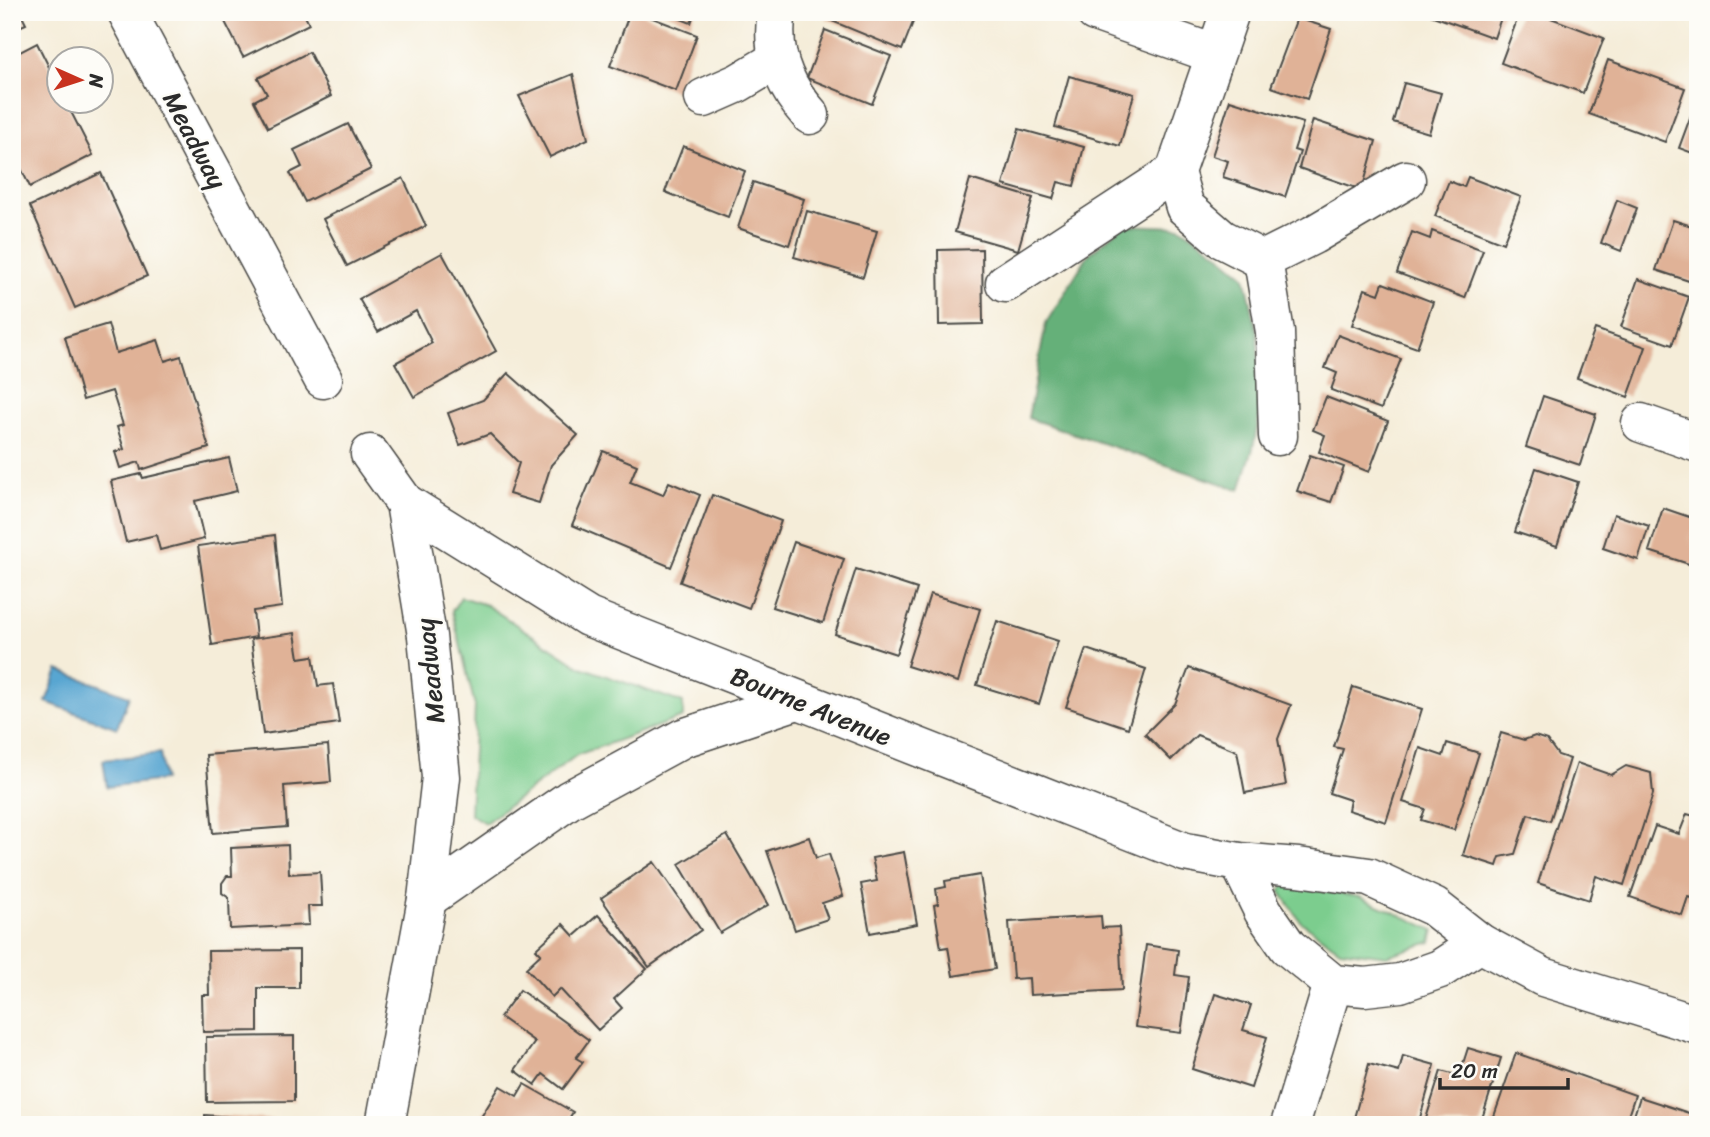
<svg xmlns="http://www.w3.org/2000/svg" width="1710" height="1137" viewBox="0 0 1710 1137" font-family="Sriracha,sans-serif">
<rect width="100%" height="100%" fill="#fdfcf7"/>
<filter id="ink" filterUnits="userSpaceOnUse"><feTurbulence type="fractalNoise" baseFrequency=".0143" numOctaves="2"/><feDisplacementMap in="SourceGraphic" scale="14" xChannelSelector="R" yChannelSelector="G"/><feConvolveMatrix kernelMatrix="1 2 1 2 8 2 1 2 1" color-interpolation-filters="sRGB"/></filter>
<filter id="wash" filterUnits="userSpaceOnUse"><feTurbulence type="fractalNoise" baseFrequency=".00686" numOctaves="4" result="noise"/><feDisplacementMap in="SourceGraphic" scale="28" xChannelSelector="R" yChannelSelector="G"/><feGaussianBlur stdDeviation="1.57" result="paint"/><feColorMatrix in="noise" values="0 0 0 0 0 0 0 0 0 0 0 0 0 0 0 0 0 1.4 0 .05"/><feComposite in="paint" operator="in"/></filter>
<g filter="url(#wash)">
<rect width="100%" height="100%" fill="#f5edd9"/>
<!-- green -->
<g fill="#7ccd8e" stroke="#547c5c" stroke-width="2">
<path d="M 461,597 L 486,605 L 581,667 L 683,703 L 683,717 L 577,755 L 485,823 L 470,814 L 475,706 L 452,611 Z"/>
<path d="M 1284,885 L 1360,897 L 1434,930 L 1431,942 L 1387,956 L 1340,950 L 1301,922 L 1280,891 Z"/>
</g>
<!-- forest -->
<path fill="#65b079" stroke="#486e52" stroke-width="2" d="M 1124,225 L 1180,227 L 1214,250 L 1245,276 L 1257,331 L 1261,408 L 1253,448 L 1240,490 L 1028,418 L 1046,323 L 1088,255 Z"/>
<!-- water -->
<g fill="#58a6d1" stroke="#42687e" stroke-width="2">
<path d="M 58,670 L 129,696 L 117,728 L 46,702 Z"/>
<path d="M 160,753 L 164,780 L 107,787 L 103,760 Z"/>
</g>
<g id="blocks">
<!-- building -->
<g fill="#e0b297">
<path d="M 12,12 L 20,12 L 26,24 L 12,30 Z"/>
<path d="M 220,12 L 303,12 L 309,24 L 243,57 Z"/>
<path d="M 630,12 L 637,12 L 697,35 L 676,91 L 610,66 Z"/>
<path d="M 663,12 L 695,12 L 691,23 Z"/>
<path d="M 830,12 L 917,12 L 902,50 L 827,19 Z"/>
<path d="M 1422,12 L 1503,12 L 1494,38 Z"/>
<path d="M 1520,12 L 1535,12 L 1604,38 L 1583,93 L 1501,63 Z"/>
<path d="M 1297,18 L 1331,29 L 1307,99 L 1271,87 Z"/>
<path d="M 825,30 L 891,56 L 872,104 L 807,78 Z"/>
<path d="M 37,43 L 60,89 L 60,102 L 66,102 L 93,155 L 30,187 L 12,150 L 12,56 Z"/>
<path d="M 309,52 L 331,96 L 268,128 L 254,101 L 267,94 L 258,78 Z"/>
<path d="M 1608,60 L 1685,88 L 1665,142 L 1589,114 Z"/>
<path d="M 573,74 L 588,139 L 550,157 L 519,96 Z"/>
<path d="M 1069,76 L 1134,94 L 1120,146 L 1055,127 Z"/>
<path d="M 1404,83 L 1441,93 L 1429,133 L 1393,122 Z"/>
<path d="M 1697,99 L 1698,99 L 1698,155 L 1679,148 Z"/>
<path d="M 1230,100 L 1303,123 L 1294,150 L 1300,152 L 1285,197 L 1223,177 L 1228,161 L 1212,156 Z"/>
<path d="M 1313,120 L 1376,141 L 1362,190 L 1299,168 Z"/>
<path d="M 348,124 L 371,169 L 305,202 L 290,173 L 302,167 L 294,150 Z"/>
<path d="M 1019,129 L 1084,147 L 1074,186 L 1058,182 L 1053,199 L 1003,185 Z"/>
<path d="M 683,146 L 745,171 L 728,217 L 665,192 Z"/>
<path d="M 101,173 L 147,276 L 75,308 L 30,206 Z"/>
<path d="M 1468,177 L 1521,197 L 1503,243 L 1435,216 L 1449,181 L 1464,187 Z"/>
<path d="M 403,178 L 426,226 L 347,266 L 323,219 Z"/>
<path d="M 970,179 L 1033,198 L 1018,250 L 955,232 Z"/>
<path d="M 753,182 L 804,199 L 789,245 L 738,228 Z"/>
<path d="M 1617,200 L 1637,208 L 1621,251 L 1601,243 Z"/>
<path d="M 807,211 L 877,231 L 863,277 L 794,257 Z"/>
<path d="M 1673,220 L 1698,228 L 1698,284 L 1656,270 Z"/>
<path d="M 1432,231 L 1483,250 L 1465,298 L 1397,273 L 1412,232 L 1430,239 Z"/>
<path d="M 982,249 L 983,324 L 939,325 L 938,250 Z"/>
<path d="M 442,253 L 496,351 L 414,397 L 395,363 L 432,343 L 416,311 L 378,332 L 359,299 Z"/>
<path d="M 1638,279 L 1689,297 L 1672,345 L 1621,327 Z"/>
<path d="M 1383,283 L 1433,302 L 1417,348 L 1352,325 L 1365,289 L 1379,294 Z"/>
<path d="M 108,324 L 116,353 L 158,340 L 165,361 L 181,356 L 209,448 L 141,470 L 139,462 L 120,468 L 115,452 L 124,449 L 117,427 L 123,425 L 112,391 L 83,400 L 65,337 Z"/>
<path d="M 1595,329 L 1646,347 L 1628,397 L 1577,378 Z"/>
<path d="M 1338,335 L 1401,359 L 1381,409 L 1331,390 L 1337,373 L 1325,368 Z"/>
<path d="M 508,373 L 578,435 L 551,465 L 539,503 L 509,494 L 519,463 L 490,434 L 460,445 L 448,413 L 483,400 Z"/>
<path d="M 1543,396 L 1596,414 L 1580,465 L 1526,447 Z"/>
<path d="M 1326,397 L 1388,421 L 1369,472 L 1319,452 L 1325,435 L 1313,430 Z"/>
<path d="M 603,451 L 637,465 L 630,482 L 663,495 L 669,482 L 700,495 L 671,567 L 572,525 Z"/>
<path d="M 1310,455 L 1344,467 L 1331,502 L 1297,491 Z"/>
<path d="M 229,458 L 237,491 L 195,501 L 204,539 L 160,550 L 156,535 L 126,542 L 111,481 L 141,474 L 143,478 Z"/>
<path d="M 1536,468 L 1578,482 L 1557,546 L 1515,532 Z"/>
<path d="M 712,495 L 781,521 L 749,608 L 680,582 Z"/>
<path d="M 1663,508 L 1698,520 L 1698,567 L 1649,551 Z"/>
<path d="M 1614,514 L 1649,526 L 1638,560 L 1603,548 Z"/>
<path d="M 275,535 L 282,607 L 253,611 L 256,637 L 212,645 L 198,546 Z"/>
<path d="M 794,542 L 844,559 L 823,623 L 772,607 Z"/>
<path d="M 856,569 L 917,589 L 896,654 L 835,634 Z"/>
<path d="M 930,594 L 980,609 L 958,682 L 907,666 Z"/>
<path d="M 997,621 L 1058,641 L 1039,704 L 977,685 Z"/>
<path d="M 295,633 L 299,658 L 313,656 L 318,686 L 333,684 L 339,723 L 263,734 L 251,639 Z"/>
<path d="M 1086,649 L 1146,669 L 1128,728 L 1066,707 Z"/>
<path d="M 1189,668 L 1291,705 L 1278,739 L 1286,785 L 1245,793 L 1237,751 L 1197,735 L 1171,760 L 1145,734 L 1175,704 Z"/>
<path d="M 1353,687 L 1422,709 L 1386,822 L 1348,810 L 1350,800 L 1329,793 L 1343,749 L 1334,747 Z"/>
<path d="M 1501,733 L 1524,740 L 1535,736 L 1547,740 L 1558,755 L 1570,759 L 1550,821 L 1528,814 L 1515,854 L 1500,857 L 1497,866 L 1463,855 Z"/>
<path d="M 1447,743 L 1479,753 L 1454,830 L 1421,820 L 1425,809 L 1403,802 L 1420,748 L 1443,756 Z"/>
<path d="M 328,745 L 331,782 L 284,786 L 287,827 L 213,833 L 206,755 Z"/>
<path d="M 1577,763 L 1611,775 L 1626,766 L 1651,773 L 1653,794 L 1624,885 L 1596,876 L 1589,900 L 1538,883 Z"/>
<path d="M 1687,814 L 1698,817 L 1698,900 L 1688,897 L 1682,915 L 1630,897 L 1655,826 L 1679,834 Z"/>
<path d="M 727,835 L 768,905 L 720,933 L 679,864 Z"/>
<path d="M 809,837 L 816,858 L 829,854 L 843,896 L 822,903 L 828,919 L 795,930 L 767,851 Z"/>
<path d="M 288,845 L 289,874 L 320,872 L 322,906 L 308,906 L 309,925 L 230,929 L 229,898 L 222,893 L 222,883 L 227,876 L 232,876 L 231,848 Z"/>
<path d="M 904,852 L 917,924 L 870,933 L 861,884 L 877,881 L 872,858 Z"/>
<path d="M 654,862 L 701,930 L 649,967 L 601,898 Z"/>
<path d="M 980,875 L 995,969 L 953,976 L 948,947 L 941,948 L 934,905 L 938,904 L 936,889 L 946,887 L 945,881 Z"/>
<path d="M 598,915 L 647,969 L 614,999 L 622,1008 L 598,1030 L 560,989 L 552,997 L 526,968 L 541,954 L 536,949 L 563,924 L 574,936 Z"/>
<path d="M 1101,916 L 1102,928 L 1119,927 L 1122,990 L 1030,995 L 1029,978 L 1013,979 L 1009,922 Z"/>
<path d="M 1146,945 L 1178,950 L 1175,975 L 1189,977 L 1181,1033 L 1135,1027 Z"/>
<path d="M 299,950 L 299,988 L 258,988 L 258,1031 L 203,1032 L 202,995 L 209,995 L 208,951 Z"/>
<path d="M 520,990 L 589,1040 L 576,1058 L 583,1062 L 563,1089 L 543,1074 L 535,1085 L 515,1070 L 535,1042 L 500,1017 Z"/>
<path d="M 1215,994 L 1251,1005 L 1243,1030 L 1267,1037 L 1251,1088 L 1192,1069 Z"/>
<path d="M 294,1036 L 294,1101 L 207,1102 L 206,1037 Z"/>
<path d="M 1468,1048 L 1501,1058 L 1480,1125 L 1424,1125 L 1441,1071 L 1459,1076 Z"/>
<path d="M 1516,1053 L 1635,1095 L 1625,1125 L 1491,1125 Z"/>
<path d="M 1403,1056 L 1435,1065 L 1418,1125 L 1376,1125 L 1354,1118 L 1369,1064 L 1399,1072 Z"/>
<path d="M 524,1084 L 573,1112 L 565,1125 L 482,1125 L 478,1122 L 500,1086 L 517,1096 Z"/>
<path d="M 1640,1097 L 1698,1116 L 1698,1125 L 1631,1125 Z"/>
<path d="M 205,1115 L 290,1121 L 289,1125 L 205,1125 Z"/>
</g>
</g>
</g>
<g filter="url(#ink)">
<use href="#blocks" fill-opacity="0" stroke="#494845" stroke-width="2"/>
<g fill="none" stroke-linecap="round" stroke-linejoin="round">
<defs>
<g id="minor">
<path d="M 127,12 L 323,379"/>
<path d="M 777,12 C 770,52 784,86 810,115"/>
<path d="M 1095,12 L 1214,54"/>
<path d="M 1230,12 L 1175,172 L 1185,207 L 1222,239 L 1263,260 L 1313,235 L 1406,180"/>
<path d="M 704,98 L 738,83 L 778,59"/>
<path d="M 1263,260 L 1275,332 L 1278,436"/>
<path d="M 1005,283 L 1175,172"/>
<path d="M 1641,423 L 1698,443"/>
<path d="M 370,454 L 405,503 L 427,636 L 441,777 L 427,899 L 385,1125"/>
<path d="M 405,503 L 588,617 L 1185,852 L 1239,862 L 1298,867 L 1369,877 L 1434,907 L 1480,943 L 1543,977 L 1698,1025"/>
<path d="M 1239,862 L 1263,911 L 1288,947 L 1333,984 L 1365,987 L 1400,983 L 1440,969 L 1480,943"/>
<path d="M 427,899 L 569,800 L 683,738 L 797,700"/>
<path d="M 1290,1125 L 1333,984"/>
</g>
</defs>
<!-- minor casing -->
<use href="#minor" stroke="#494845" stroke-width="41"/>
<!-- minor -->
<use href="#minor" stroke="#fff" stroke-width="38"/>
</g>
</g>
<g text-anchor="middle" stroke-width="5" stroke-linejoin="round" paint-order="stroke">
<!-- street labels -->
<g font-size="26" fill="#2b2b2b" stroke="#fdfcf7">
<text transform="translate(195 140) rotate(62)" y="9">Meadway</text>
<text transform="translate(430 671) rotate(-96)" y="9">Meadway</text>
<text transform="translate(811 706) rotate(22)" y="9">Bourne Avenue</text>
</g>
</g>
<!-- margin -->
<rect width="1710" height="1137" fill="none" stroke="#fdfcf7" stroke-width="42"/>
<!-- north arrow -->
<g transform="translate(80 80) rotate(93)"><circle r="33" fill="#fdfcf7" stroke="#a9a8a5" stroke-width="2"/>
<path d="M0-5L12 26L0 18L-12 26Z" fill="#c8321e"/>
<text y="-10" font-size="19" font-weight="bold" text-anchor="middle" fill="#2b2b2b">N</text>
</g>
<!-- scale -->
<path d="M1440 1078v10h128v-10" fill="none" stroke="#2b2b2b" stroke-width="3.5"/>
<text x="1451" y="1078" font-size="21" fill="#2b2b2b" stroke="#fdfcf7" stroke-width="5" paint-order="stroke">20 m</text>
</svg>
